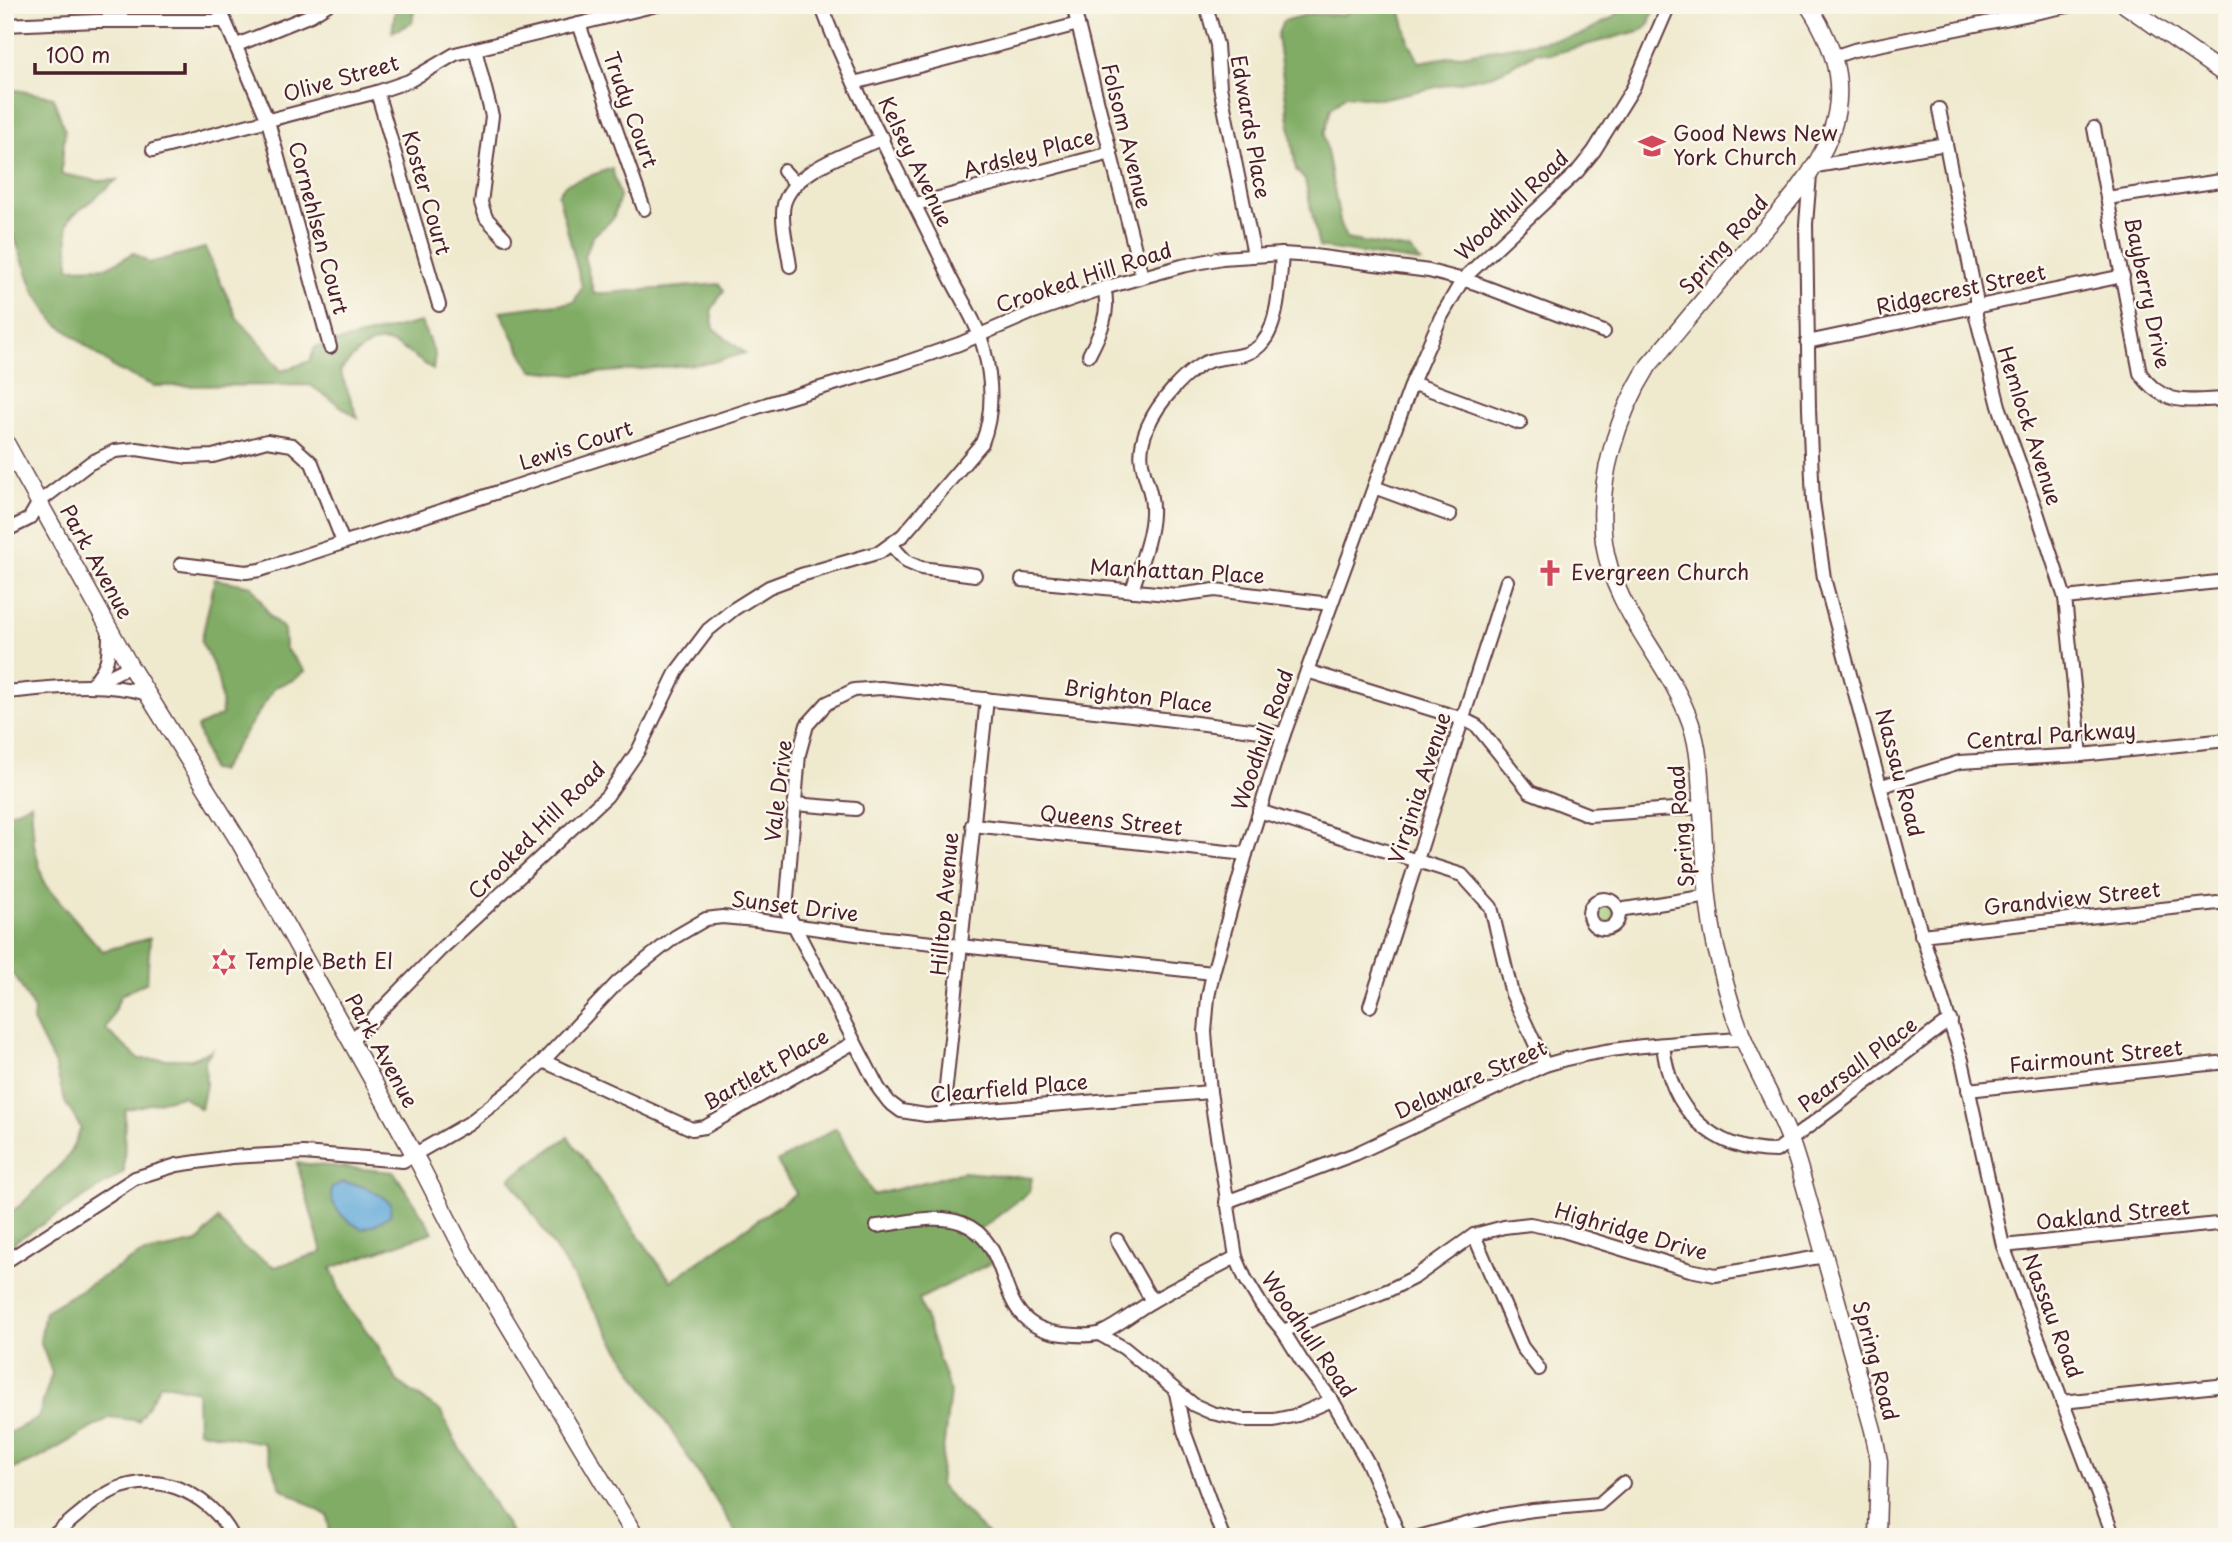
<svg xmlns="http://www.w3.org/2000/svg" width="2232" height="1542" viewBox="0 0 2232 1542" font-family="'Playpen Sans',sans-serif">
<rect width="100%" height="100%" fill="#fbf7ec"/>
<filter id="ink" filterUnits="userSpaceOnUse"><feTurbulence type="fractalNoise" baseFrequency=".0143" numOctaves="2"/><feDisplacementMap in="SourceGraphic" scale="14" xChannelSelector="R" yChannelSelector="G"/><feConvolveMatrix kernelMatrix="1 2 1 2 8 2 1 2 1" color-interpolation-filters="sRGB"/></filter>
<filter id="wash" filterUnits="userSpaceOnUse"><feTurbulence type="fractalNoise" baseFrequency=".00686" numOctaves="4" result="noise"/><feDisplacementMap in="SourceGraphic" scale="28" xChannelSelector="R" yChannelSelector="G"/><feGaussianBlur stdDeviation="1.57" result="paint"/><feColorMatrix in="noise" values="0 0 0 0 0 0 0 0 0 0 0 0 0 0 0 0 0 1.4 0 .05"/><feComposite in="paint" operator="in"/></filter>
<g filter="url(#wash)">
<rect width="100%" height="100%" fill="#efe9ce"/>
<!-- green -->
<circle fill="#a1c873" stroke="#76744f" stroke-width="2" cx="1603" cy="914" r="11"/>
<!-- forest -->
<g fill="#80ac65" stroke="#656648" stroke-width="2">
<path d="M 396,5 L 415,5 L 412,23 L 392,32 Z"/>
<path d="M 1355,5 L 1397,5 L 1400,8 L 1409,42 L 1419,62 L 1580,35 L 1610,19 L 1628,5 L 1655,5 L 1648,26 L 1642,30 L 1552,54 L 1537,52 L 1494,75 L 1380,99 L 1346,95 L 1331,108 L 1324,135 L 1340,221 L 1346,239 L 1410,250 L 1421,262 L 1319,247 L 1305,180 L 1296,170 L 1277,36 L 1283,21 L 1310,14 L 1344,15 Z"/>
<path d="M 16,90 L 53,97 L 65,131 L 61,174 L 99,181 L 117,180 L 71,217 L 67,225 L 69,268 L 108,267 L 134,253 L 149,263 L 205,248 L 237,318 L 262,345 L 281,371 L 310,361 L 315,347 L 421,322 L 435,355 L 433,370 C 391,340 379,325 340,371 L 358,418 L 310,385 L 154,386 L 116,369 L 54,321 L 34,291 L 9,223 L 5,220 L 5,94 Z"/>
<path d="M 612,168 L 620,197 L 613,219 L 593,236 L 584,256 L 594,294 L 719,284 L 724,290 L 711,311 L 714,329 L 745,353 L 709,363 L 574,375 L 532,370 L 520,350 L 500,311 L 574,302 L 582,287 L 558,194 L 566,184 Z"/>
<path d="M 215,579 L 252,586 L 270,616 L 284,629 L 285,648 L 305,671 L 293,680 L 275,687 L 220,771 L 211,770 L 197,727 L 222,715 C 221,683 217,670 201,642 Z"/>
<path d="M 31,803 L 34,845 L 44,883 L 102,951 L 150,938 L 147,982 L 121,995 L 106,1030 L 139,1059 L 192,1059 L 212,1050 L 205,1060 L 206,1084 L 201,1109 L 182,1096 L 125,1110 L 124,1172 L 5,1248 L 5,1217 L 23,1203 L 68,1157 L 81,1128 L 65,1102 L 55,1065 L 33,1021 L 34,1010 L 17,979 L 5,967 L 5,816 Z"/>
<path d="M 836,1128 L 873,1195 L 963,1172 L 1032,1178 L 1029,1192 L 977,1232 L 991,1263 L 919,1299 L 950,1392 L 939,1485 L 990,1537 L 739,1537 L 510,1178 L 568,1137 L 671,1281 L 796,1193 L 777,1162 Z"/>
<path d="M 297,1163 L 394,1172 L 433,1232 L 331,1268 L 345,1304 L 377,1344 L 397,1381 L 441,1412 L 455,1441 L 514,1537 L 330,1537 L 328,1516 L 281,1488 L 263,1443 L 198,1431 L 197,1391 L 161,1383 L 139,1421 L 111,1417 L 36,1460 L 5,1472 L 5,1435 L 38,1418 L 52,1373 L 40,1341 L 45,1311 L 141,1254 L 198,1242 L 218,1219 L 241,1246 L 275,1267 L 322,1252 Z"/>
</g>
<!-- water -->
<path fill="#64aada" stroke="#576482" stroke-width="2" d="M 342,1182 C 361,1184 377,1191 391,1204 L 390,1215 L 374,1225 L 362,1229 C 345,1220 330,1209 331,1188 Z"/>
</g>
<g filter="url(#ink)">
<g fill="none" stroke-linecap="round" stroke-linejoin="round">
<defs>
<g id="minor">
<path d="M 218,5 L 268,121 L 330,347"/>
<path d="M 1073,5 L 1142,277"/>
<path d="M 1206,5 L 1217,45 L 1220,87 L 1254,255"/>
<path d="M 579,24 L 644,209"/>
<path d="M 5,25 L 97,21 L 225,21"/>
<path d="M 237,45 L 311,15 L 327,5"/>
<path d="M 475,49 L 492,116 L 481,203 L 486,218 L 505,238"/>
<path d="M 1833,57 L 1854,50 L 2073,5"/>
<path d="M 854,83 L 1078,24"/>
<path d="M 377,92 L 439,305"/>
<path d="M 1939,109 L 1976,298 L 1976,316 L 1999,406 L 2037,512 L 2065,598 L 2081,755"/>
<path d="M 2094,128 L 2140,373 C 2164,408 2189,400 2227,399"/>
<path d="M 153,150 L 377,92 L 409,81 L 455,54 L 657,5"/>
<path d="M 1816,166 L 1946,144"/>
<path d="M 784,171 L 795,183"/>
<path d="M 1810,175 L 1806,224 L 1809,409 L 1813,501 L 1824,578 L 1910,897 L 1962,1060 L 2003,1246 L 2114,1537"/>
<path d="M 2107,198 L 2227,180"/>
<path d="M 916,204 L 1111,153"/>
<path d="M 790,266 C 788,249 779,217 785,201 C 796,169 854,151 883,138"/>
<path d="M 1807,342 L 2123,276"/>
<path d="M 1089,355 C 1100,334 1111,312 1104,288"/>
<path d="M 1412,383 L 1520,423"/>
<path d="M 1374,487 L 1450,515"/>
<path d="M 5,531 L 29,519 L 39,502 L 90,463 L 115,451 L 137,449 L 188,457 L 213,456 L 267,441 L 292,445 L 312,463 L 343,542"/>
<path d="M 891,545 L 907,562 L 921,568 L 975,575"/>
<path d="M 181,564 L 246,572 L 260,570 L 767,404 L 901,364 L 959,344 L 1031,313 L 1104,288 L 1182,266 L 1222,258 L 1282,254 L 1314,256 L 1429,271 L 1475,283 L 1604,332"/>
<path d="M 1022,580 L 1177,595 L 1215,590 L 1330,604"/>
<path d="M 1132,591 C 1139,567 1151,539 1152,514 C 1154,479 1130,467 1148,426 C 1157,404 1187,369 1209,361 C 1228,355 1250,359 1263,342 C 1279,323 1280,279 1282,254"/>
<path d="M 2065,598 L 2227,581"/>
<path d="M 1307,671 L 1463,719 L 1477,726 L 1530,792 L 1589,815 L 1702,807"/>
<path d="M 98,682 L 130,666"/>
<path d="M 91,685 C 110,664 109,656 109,628"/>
<path d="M 5,692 C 53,688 101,680 148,694"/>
<path d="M 1882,786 L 1960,762 L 2081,755 L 2227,740"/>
<path d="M 794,804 L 856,809"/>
<path d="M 1259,811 L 1462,875 L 1491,907 L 1512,994 L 1545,1065"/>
<path d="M 972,825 L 1246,854"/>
<circle cx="1604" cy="914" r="15"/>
<path d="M 1618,910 L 1709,896"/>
<path d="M 1921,935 L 2227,902"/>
<path d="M 1370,1006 L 1507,581"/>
<path d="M 351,1041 L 441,949 L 607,796 L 638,751 L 677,671 L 708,630 L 734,609 L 769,587 L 801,575 L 880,552 L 903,535 L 982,443 C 994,413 992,380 984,349 C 977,322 959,296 947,271 C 906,183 855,97 821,5"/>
<path d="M 1663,1045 C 1670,1109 1711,1151 1776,1151 L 1943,1025 L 1951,1021"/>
<path d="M 543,1061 L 692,1129 L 705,1127 L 853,1043"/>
<path d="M 1968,1090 L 2227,1062"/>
<path d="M 1210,1092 L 926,1115 L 901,1111 L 889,1102 L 879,1089 L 786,910 L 799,754 L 807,725 L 827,703 L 854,690 L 881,688 L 1132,715 L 1284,734"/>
<path d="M 943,1114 L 987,699"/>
<path d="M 1226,1202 L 1355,1154 L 1545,1065 C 1609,1045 1677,1043 1743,1039"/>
<path d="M 877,1226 C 903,1223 937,1213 962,1223 C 1020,1246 987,1326 1063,1334 C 1074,1335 1091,1337 1101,1333 C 1118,1326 1135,1311 1151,1302 C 1178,1286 1208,1272 1236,1257"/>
<path d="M 1474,1235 L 1522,1347 L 1539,1369"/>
<path d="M 1117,1240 L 1152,1301"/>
<path d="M 2003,1246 L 2227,1223"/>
<path d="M 5,1262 L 135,1178 L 177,1165 L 231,1157 L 303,1153 L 403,1161 L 469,1123 L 516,1086 L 543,1061 L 618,982 L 675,937 L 706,919 L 722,917 L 756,920 L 877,937 L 1213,973"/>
<path d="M 1283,1331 L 1389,1290 L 1415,1277 L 1474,1235 L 1504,1227 L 1530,1224 L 1560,1230 L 1690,1270 L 1715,1275 L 1825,1256"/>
<path d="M 1099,1334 L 1124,1348 L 1194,1405 L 1212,1413 L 1244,1420 L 1274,1420 L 1298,1415 L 1332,1400"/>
<path d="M 1176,1393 L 1184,1431 L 1223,1537"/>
<path d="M 2062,1402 L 2227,1385"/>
<path d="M 51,1537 C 69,1524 84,1508 103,1496 C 150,1466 208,1490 233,1537"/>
<path d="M 1400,1537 L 1368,1463 L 1332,1400 L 1303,1363 L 1283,1331 L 1262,1306 L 1245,1278 L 1236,1257 L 1210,1092 L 1205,1032 L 1208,997 L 1213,973 L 1246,854 L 1284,734 L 1412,383 L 1441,317 L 1463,279 L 1577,172 L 1594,151 L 1633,88 L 1669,5"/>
<path d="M 1418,1537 L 1496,1516 L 1533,1510 L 1599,1504 L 1623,1483"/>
</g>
<g id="major">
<path d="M 1808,5 C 1879,112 1812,176 1742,255 C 1710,291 1680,329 1649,365 C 1617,416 1596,482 1604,542 C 1613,611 1669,660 1691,724 C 1699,748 1700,772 1701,797 C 1705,846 1705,899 1716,948 C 1724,978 1731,1011 1744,1040 C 1758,1075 1778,1107 1791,1142 C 1801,1170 1808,1200 1817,1229 C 1836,1295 1854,1363 1873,1430 L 1879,1461 L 1877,1537"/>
<path d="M 2125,5 L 2227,76"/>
<path d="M 5,441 L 130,666 L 240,843 L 420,1165 L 465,1253 L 636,1537"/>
</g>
</defs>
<!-- minor casing -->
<use href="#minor" stroke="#633d43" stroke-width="16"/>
<!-- major casing -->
<use href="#major" stroke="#633d43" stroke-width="19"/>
<!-- minor -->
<use href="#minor" stroke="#fff" stroke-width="12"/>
<!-- major -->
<use href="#major" stroke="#fff" stroke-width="16"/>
</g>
</g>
<!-- icons -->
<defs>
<symbol id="school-bare" viewBox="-9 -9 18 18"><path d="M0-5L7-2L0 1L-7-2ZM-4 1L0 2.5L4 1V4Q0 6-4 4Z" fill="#d1495b" stroke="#fbf7ec" stroke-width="2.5" paint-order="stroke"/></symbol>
<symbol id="church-bare" viewBox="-9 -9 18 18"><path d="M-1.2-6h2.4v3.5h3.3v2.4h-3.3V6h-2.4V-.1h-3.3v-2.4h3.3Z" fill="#d1495b" stroke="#fbf7ec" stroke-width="2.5" paint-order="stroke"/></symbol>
<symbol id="synagogue-bare" viewBox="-9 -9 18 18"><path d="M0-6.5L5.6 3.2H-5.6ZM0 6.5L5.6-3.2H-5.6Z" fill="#d1495b" stroke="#fbf7ec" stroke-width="2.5" paint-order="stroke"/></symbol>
</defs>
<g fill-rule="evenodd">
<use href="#school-bare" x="1633" y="127" width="38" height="38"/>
<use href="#church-bare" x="1531" y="554" width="38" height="38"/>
<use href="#synagogue-bare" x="205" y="943" width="38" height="38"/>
</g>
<g text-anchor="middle" stroke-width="5" stroke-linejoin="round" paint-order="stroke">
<!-- street labels -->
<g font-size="21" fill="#4a1f2b" stroke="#fbf7ec">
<text transform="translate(341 79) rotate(-16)" y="7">Olive Street</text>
<text transform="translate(630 110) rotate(70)" y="7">Trudy Court</text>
<text transform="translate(1250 127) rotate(80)" y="7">Edwards Place</text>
<text transform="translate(1126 136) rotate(76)" y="7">Folsom Avenue</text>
<text transform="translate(1029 154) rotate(-15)" y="7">Ardsley Place</text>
<text transform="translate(915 162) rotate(64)" y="7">Kelsey Avenue</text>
<text transform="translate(426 193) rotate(74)" y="7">Koster Court</text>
<text transform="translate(1512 206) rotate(-44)" y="7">Woodhull Road</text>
<text transform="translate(318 228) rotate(75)" y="7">Cornehlsen Court</text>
<text transform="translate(1724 245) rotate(-49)" y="7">Spring Road</text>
<text transform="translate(1084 278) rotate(-18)" y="7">Crooked Hill Road</text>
<text transform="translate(1961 290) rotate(-12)" y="7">Ridgecrest Street</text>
<text transform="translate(2147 293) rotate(78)" y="7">Bayberry Drive</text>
<text transform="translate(2029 426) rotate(72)" y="7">Hemlock Avenue</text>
<text transform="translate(576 446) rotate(-18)" y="7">Lewis Court</text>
<text transform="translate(96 562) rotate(61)" y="7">Park Avenue</text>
<text transform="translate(1177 572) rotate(3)" y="7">Manhattan Place</text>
<text transform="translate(1138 697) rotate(7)" y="7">Brighton Place</text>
<text transform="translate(2051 736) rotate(-4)" y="7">Central Parkway</text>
<text transform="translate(1263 740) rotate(-71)" y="7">Woodhull Road</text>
<text transform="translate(1899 773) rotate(75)" y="7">Nassau Road</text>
<text transform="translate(1420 788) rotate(-72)" y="7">Virginia Avenue</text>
<text transform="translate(779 791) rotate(-83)" y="7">Vale Drive</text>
<text transform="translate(1111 821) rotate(6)" y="7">Queens Street</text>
<text transform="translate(1682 826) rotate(-95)" y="7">Spring Road</text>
<text transform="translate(537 831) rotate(-45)" y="7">Crooked Hill Road</text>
<text transform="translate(2072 899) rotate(-6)" y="7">Grandview Street</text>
<text transform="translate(945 904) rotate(-85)" y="7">Hilltop Avenue</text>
<text transform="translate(795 907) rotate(7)" y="7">Sunset Drive</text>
<text transform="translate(381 1051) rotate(61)" y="7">Park Avenue</text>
<text transform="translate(2096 1057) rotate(-6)" y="7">Fairmount Street</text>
<text transform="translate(1858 1065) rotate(-37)" y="7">Pearsall Place</text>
<text transform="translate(766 1070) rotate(-30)" y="7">Bartlett Place</text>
<text transform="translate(1471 1080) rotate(-24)" y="7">Delaware Street</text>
<text transform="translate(1009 1089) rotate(-5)" y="7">Clearfield Place</text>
<text transform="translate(2113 1215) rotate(-6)" y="7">Oakland Street</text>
<text transform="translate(1631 1232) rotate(16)" y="7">Highridge Drive</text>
<text transform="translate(2052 1316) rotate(69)" y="7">Nassau Road</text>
<text transform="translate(1308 1335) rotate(55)" y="7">Woodhull Road</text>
<text transform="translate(1875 1361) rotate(75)" y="7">Spring Road</text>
</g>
<!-- poi labels -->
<g font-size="21" fill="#4a1f2b" stroke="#fbf7ec" text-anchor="start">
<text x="1673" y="141">Good News New<tspan x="1673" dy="24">York Church</tspan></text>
<text x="1571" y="580">Evergreen Church</text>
<text x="245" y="969">Temple Beth El</text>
</g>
</g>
<!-- margin -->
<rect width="2232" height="1542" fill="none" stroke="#fbf7ec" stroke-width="28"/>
<!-- scale -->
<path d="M35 63v10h150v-10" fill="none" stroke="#4a1f2b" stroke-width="3.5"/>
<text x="46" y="63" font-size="21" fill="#4a1f2b" stroke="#fbf7ec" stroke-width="5" paint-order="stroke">100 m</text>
</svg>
